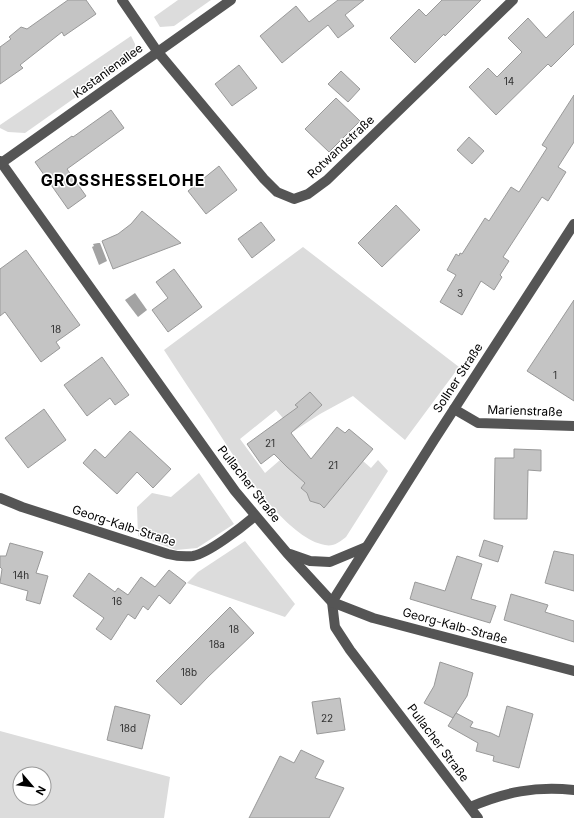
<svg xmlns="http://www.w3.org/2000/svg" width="574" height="818" viewBox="0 0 574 818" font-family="Inter,sans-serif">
<rect width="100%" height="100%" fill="#fff"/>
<!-- green -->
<g fill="#dcdcdc" fill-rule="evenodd">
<path d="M 178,0 L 211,0 L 174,26 L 160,27 L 154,17 Z"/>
<path d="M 131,36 L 135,44 L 134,56 L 25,133 L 8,132 L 0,128 L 0,125 Z"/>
<path d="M 303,247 L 459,367 L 405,440 L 353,396 L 320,414 L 294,431 L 276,410 L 240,439 L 265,473 L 280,460 L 305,483 L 301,488 L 308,494 L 310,500 L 317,502 L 324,508 L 363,461 L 371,468 L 378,460 L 388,471 L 346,537 C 340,542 333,547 325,545 C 284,538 235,458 213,424 C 197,400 180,375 164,350 Z"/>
<path d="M 199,473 L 234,524 L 197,548 L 176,550 L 138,536 L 137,507 L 152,493 L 171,497 Z"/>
<path d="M 245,541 L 295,604 L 285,617 L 187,583 L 198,572 Z"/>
<path d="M 0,731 L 170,777 L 164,818 L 0,818 ZM 20,774 L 44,774 L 44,798 L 20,798 Z"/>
</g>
<!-- water -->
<g fill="#a3a3a3">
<path d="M 98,243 L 100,243 L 107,261 L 99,265 L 92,247 L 94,246 L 93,244 Z"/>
<path d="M 135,293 L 147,310 L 138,317 L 125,300 Z"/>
</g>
<!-- building -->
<g fill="#c4c4c4" stroke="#999">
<path d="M 68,0 L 86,0 L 96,14 L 64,36 L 62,32 L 20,65 L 23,68 L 0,84 L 0,47 L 11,39 L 9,37 L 21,27 L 27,29 Z"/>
<path d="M 338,0 L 364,0 L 345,15 L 354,26 L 338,38 L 328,25 L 282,63 L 260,36 L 296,6 L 309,22 Z"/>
<path d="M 442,0 L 481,0 L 445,36 L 444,34 L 415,63 L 390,38 L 419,9 L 426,16 Z"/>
<path d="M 574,11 L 574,44 L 551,67 L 548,64 L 496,115 L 469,87 L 488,68 L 497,77 L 522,52 L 508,38 L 528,18 L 546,38 Z"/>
<path d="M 239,65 L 257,88 L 232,106 L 215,84 Z"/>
<path d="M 341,71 L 360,89 L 348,102 L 328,84 Z"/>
<path d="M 574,95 L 574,142 L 558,167 L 566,172 L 548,201 L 542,197 L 503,257 L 509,261 L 500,275 L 502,277 L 494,290 L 481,281 L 462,315 L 440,302 L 456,275 L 447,270 L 456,254 L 459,256 L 460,253 L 462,254 L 485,218 L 489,221 L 511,187 L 519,192 L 547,148 L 542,145 Z"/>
<path d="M 336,98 L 360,121 L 329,152 L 305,129 Z"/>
<path d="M 111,110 L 124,128 L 67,169 L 86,196 L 68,209 L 35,162 L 72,136 L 73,137 Z"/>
<path d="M 469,137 L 484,151 L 472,164 L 457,150 Z"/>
<path d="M 219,166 L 237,190 L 206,214 L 188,191 Z"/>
<path d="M 396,205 L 420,230 L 382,267 L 358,243 Z"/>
<path d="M 142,211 L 181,243 L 113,269 L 102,241 L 118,234 L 131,224 Z"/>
<path d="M 261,222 L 275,240 L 252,258 L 238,239 Z"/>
<path d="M 26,250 L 80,325 L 56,342 L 60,348 L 41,362 L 5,312 L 0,316 L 0,269 Z"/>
<path d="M 174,269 L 202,307 L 168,332 L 152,310 L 168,298 L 156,282 Z"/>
<path d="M 574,300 L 574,401 L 527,371 Z"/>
<path d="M 102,357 L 129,395 L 115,405 L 110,398 L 87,416 L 64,385 Z"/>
<path d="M 310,392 L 322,405 L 291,433 L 311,459 L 337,427 L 345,433 L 349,429 L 373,449 L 324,508 L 320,504 L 310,501 L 307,493 L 301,488 L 305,483 L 287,467 L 274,454 L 261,464 L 247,444 L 298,407 L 295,405 Z"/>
<path d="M 44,409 L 66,440 L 28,468 L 5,438 Z"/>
<path d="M 130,431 L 171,469 L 153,488 L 137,472 L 117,494 L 83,463 L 95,449 L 105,458 Z"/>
<path d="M 514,449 L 541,450 L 541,471 L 528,470 L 527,519 L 494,519 L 495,458 L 514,458 Z"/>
<path d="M 484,540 L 503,546 L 498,562 L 479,556 Z"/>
<path d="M 10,543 L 43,552 L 36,573 L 48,576 L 40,604 L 26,600 L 28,591 L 0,583 L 2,569 L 0,567 L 0,556 L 6,556 Z"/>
<path d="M 554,551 L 574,555 L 574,591 L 545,583 Z"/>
<path d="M 457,556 L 482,564 L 471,599 L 496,606 L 490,623 L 410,599 L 415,582 L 445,591 Z"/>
<path d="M 169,570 L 186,583 L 170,604 L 159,595 L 148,610 L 143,606 L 135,619 L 128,614 L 111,640 L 96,629 L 104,618 L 73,596 L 89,573 L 115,592 L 118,588 L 128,595 L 141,577 L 155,587 Z"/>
<path d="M 511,594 L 548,605 L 545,612 L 574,621 L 574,642 L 504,620 Z"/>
<path d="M 230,607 L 254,633 L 208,677 L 181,705 L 156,681 Z"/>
<path d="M 440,662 L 473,673 L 467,696 L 453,718 L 424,703 L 434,686 Z"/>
<path d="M 340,698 L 345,730 L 317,734 L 312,702 Z"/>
<path d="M 115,706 L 150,715 L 142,749 L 107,740 Z"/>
<path d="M 507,706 L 533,714 L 519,768 L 493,761 L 494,756 L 476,751 L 478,743 L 448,726 L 456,713 L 473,722 L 470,727 L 491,733 L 499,737 Z"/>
<path d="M 301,750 L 324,761 L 315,778 L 344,788 L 329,818 L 249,818 L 280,756 L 294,763 Z"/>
</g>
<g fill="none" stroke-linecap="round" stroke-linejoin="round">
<!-- minor -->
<g stroke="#555" stroke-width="10">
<path d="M 122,0 L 157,51 L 264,179 L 277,192 L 294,199 L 308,194 L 327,180 L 513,0"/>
<path d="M 0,161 L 235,491 L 287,553 L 332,602 L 335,627 L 350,650 L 478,818"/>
<path d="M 0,164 L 231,0"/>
<path d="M 454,409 L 478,423 L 574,426"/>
<path d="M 0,498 L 22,507 L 168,554 C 176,556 184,557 193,556 C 209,553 242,527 255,516"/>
<path d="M 290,554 L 310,561 L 330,562 L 366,547"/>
<path d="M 332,602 L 434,440 L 574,224"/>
<path d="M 332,602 L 373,618 L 574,671"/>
<path d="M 470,807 C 505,792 535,786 574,790"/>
</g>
</g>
<g text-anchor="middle" stroke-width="3" stroke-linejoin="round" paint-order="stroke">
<!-- number labels -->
<g font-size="10" fill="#313131">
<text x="509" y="85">14</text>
<text x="460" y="297">3</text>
<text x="56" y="333">18</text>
<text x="555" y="379">1</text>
<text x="270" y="447">21</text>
<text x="333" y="469">21</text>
<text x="21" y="579">14h</text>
<text x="117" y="605">16</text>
<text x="234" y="633">18</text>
<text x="217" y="648">18a</text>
<text x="189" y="676">18b</text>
<text x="327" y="722">22</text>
<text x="128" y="732">18d</text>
</g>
<!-- street labels -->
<g font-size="12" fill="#000" stroke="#fff">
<text transform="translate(108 71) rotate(-36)" y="4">Kastanienallee</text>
<text transform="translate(341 147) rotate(-43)" y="4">Rotwandstraße</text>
<text transform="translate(458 378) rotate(-57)" y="4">Sollner Straße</text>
<text transform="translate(525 411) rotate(2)" y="4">Marienstraße</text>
<text transform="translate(249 484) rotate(52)" y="4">Pullacher Straße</text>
<text transform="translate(124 526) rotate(18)" y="4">Georg-Kalb-Straße</text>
<text transform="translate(455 626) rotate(15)" y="4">Georg-Kalb-Straße</text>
<text transform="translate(438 743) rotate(53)" y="4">Pullacher Straße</text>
</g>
<!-- district labels -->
<g font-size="16" font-weight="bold" letter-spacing="1" fill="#000" stroke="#fff">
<text x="123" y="186">GROSSHESSELOHE</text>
</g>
</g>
<!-- north arrow -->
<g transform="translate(32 786) rotate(118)"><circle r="19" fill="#ffffff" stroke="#999999"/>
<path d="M0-3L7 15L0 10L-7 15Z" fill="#000000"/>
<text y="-6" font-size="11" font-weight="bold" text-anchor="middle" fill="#000000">N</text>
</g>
</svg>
